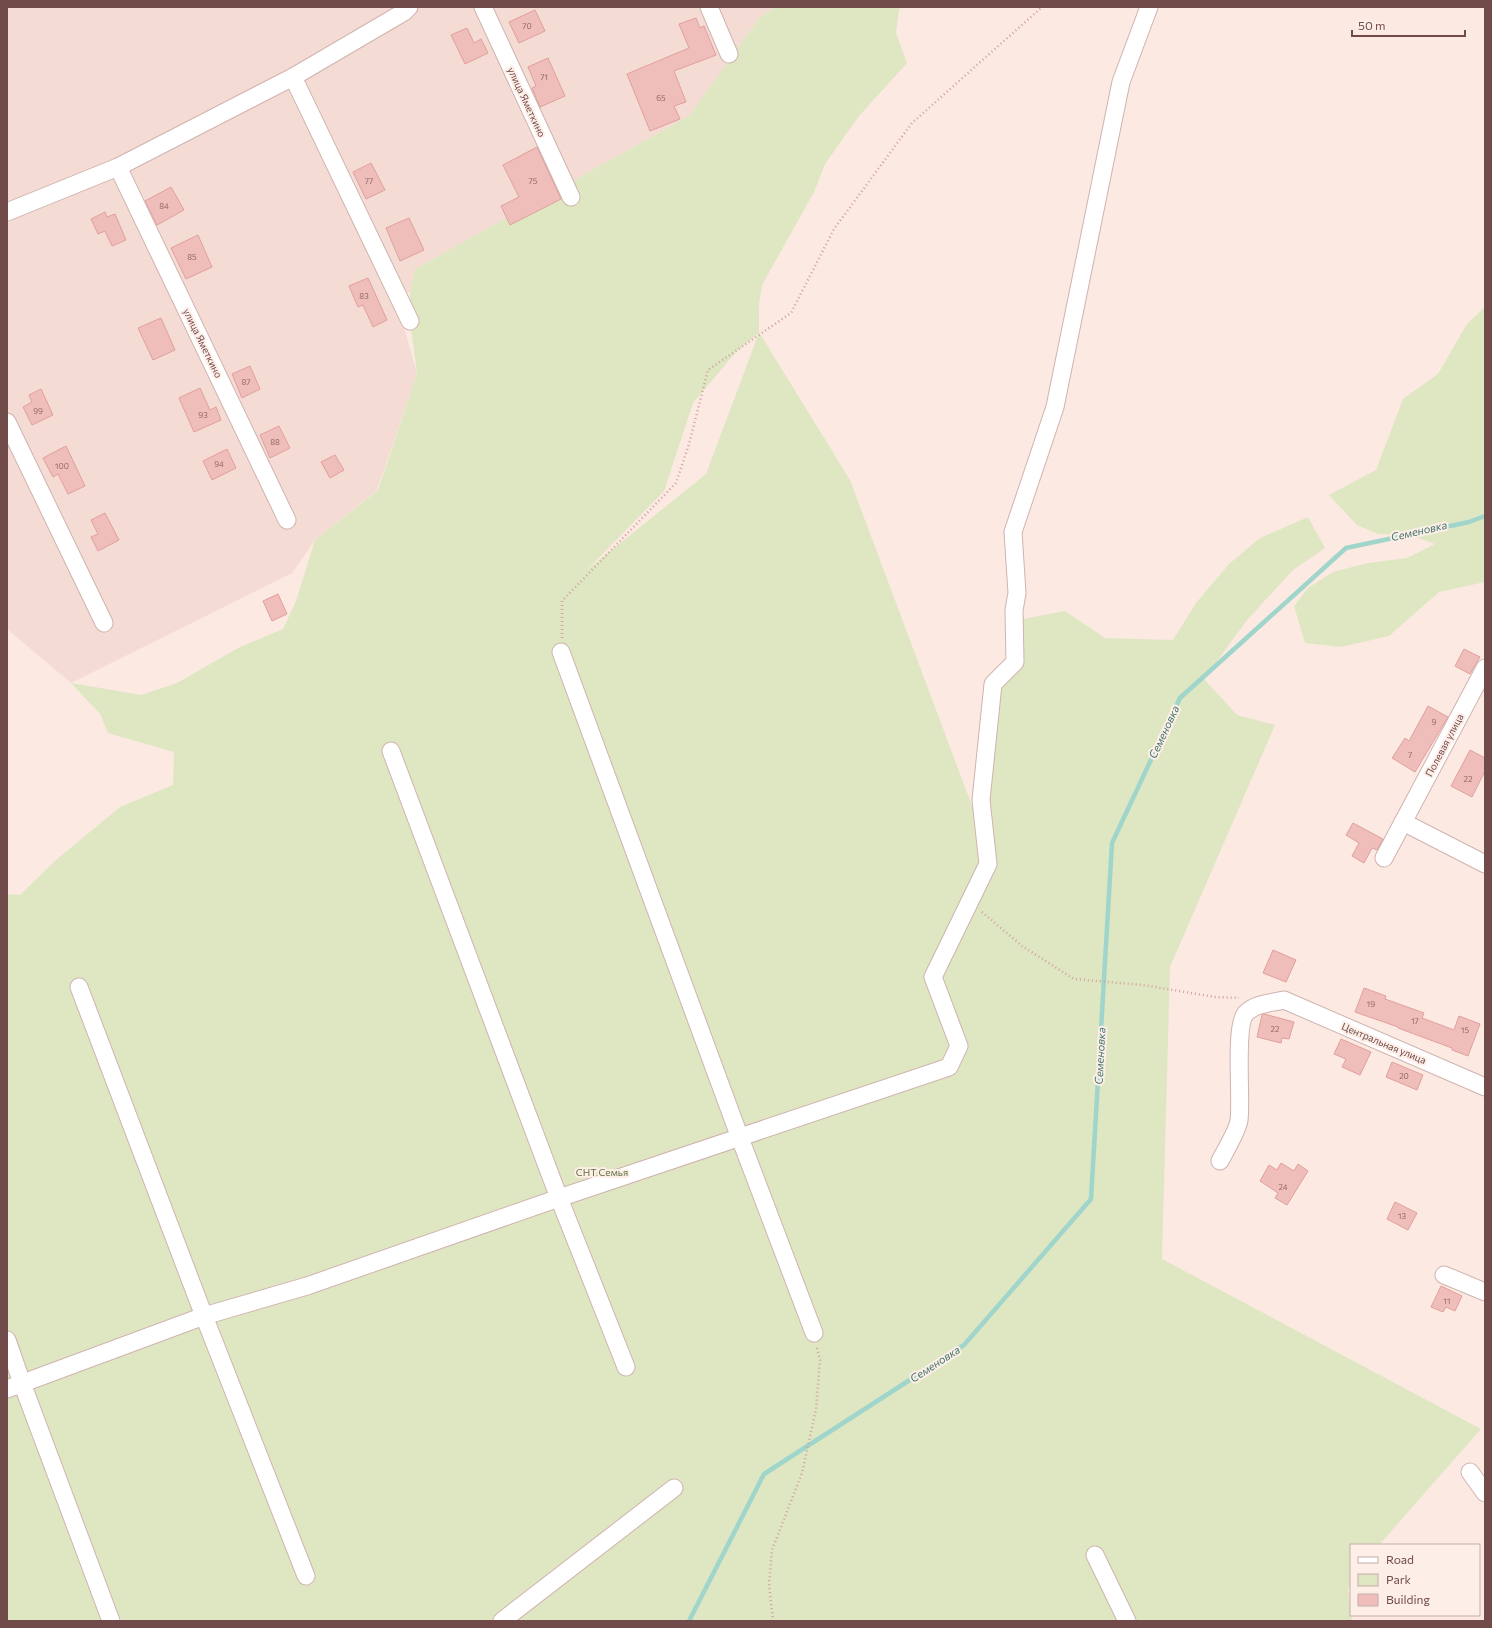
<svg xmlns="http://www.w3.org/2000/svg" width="1492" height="1628" viewBox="0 0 1492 1628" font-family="Commissioner,sans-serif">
<rect width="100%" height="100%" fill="#fbe9e2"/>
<!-- residential -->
<path fill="#f4dbd4" d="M 7,7 L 775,7 L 760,17 L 689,116 L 415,269 L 410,292 L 394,293 L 417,373 L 377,490 L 315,540 L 292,573 L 71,683 L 7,629 Z"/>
<!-- green -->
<g fill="#dee7c2" fill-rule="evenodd">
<path d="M 775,7 L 903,7 L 899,9 L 896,33 L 907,63 L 859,116 L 825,164 L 814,192 L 762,285 L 759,305 L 759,332 L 850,480 L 984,838 L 993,684 L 1015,662 L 1014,621 L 1065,611 L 1105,638 L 1173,640 L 1196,603 L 1229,564 L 1260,538 L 1308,517 L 1325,548 L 1293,570 L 1247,620 L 1204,679 L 1237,715 L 1275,725 L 1170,967 L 1162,1259 L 1481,1429 L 1379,1545 L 1351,1545 L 1351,1585 L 1348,1589 L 1352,1621 L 7,1621 L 7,894 L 20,895 L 56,860 L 120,807 L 173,785 L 174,752 L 108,733 L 100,714 L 71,683 L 141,695 L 177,683 L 240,647 L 283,629 L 296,601 L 315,540 L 378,490 L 417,373 L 410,321 L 410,292 L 415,269 L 689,116 L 760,17 ZM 759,333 L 706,474 L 587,570 L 664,491 L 693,403 L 736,352 Z"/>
<path d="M 1485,307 L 1485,582 L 1439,592 L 1389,636 L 1341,647 L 1305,643 L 1294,606 L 1308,588 L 1333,572 L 1368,563 L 1407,558 L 1435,544 L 1413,536 L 1378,534 L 1357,525 L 1329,495 L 1376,470 L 1403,399 L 1438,374 L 1467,324 Z"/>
</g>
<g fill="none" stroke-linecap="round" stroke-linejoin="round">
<!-- stream -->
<path stroke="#9fd5ca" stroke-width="4.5" d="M 689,1621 L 764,1474 L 964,1345 L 1091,1199 L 1112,843 L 1180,698 L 1346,548 L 1469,522 L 1485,516"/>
</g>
<!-- building -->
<g fill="#efbebb" stroke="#e19f9c">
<path d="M 535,10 L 545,31 L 519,43 L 509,22 Z"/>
<path d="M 696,18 L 700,28 L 704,26 L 716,55 L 674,71 L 686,102 L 674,106 L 680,119 L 650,131 L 627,74 L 689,48 L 679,24 Z"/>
<path d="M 467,28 L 474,43 L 481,39 L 488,53 L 465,64 L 451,35 Z"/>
<path d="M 548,58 L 565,96 L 540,107 L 532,88 L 536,86 L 528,67 Z"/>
<path d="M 537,147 L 561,199 L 510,225 L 501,206 L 519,197 L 503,165 Z"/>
<path d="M 371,163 L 385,190 L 366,199 L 353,172 Z"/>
<path d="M 171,187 L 184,210 L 157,225 L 145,201 Z"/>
<path d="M 105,212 L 107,217 L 115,214 L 126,240 L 112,246 L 105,231 L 98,234 L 91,219 Z"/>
<path d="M 409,218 L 424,250 L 400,261 L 386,228 Z"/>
<path d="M 198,235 L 212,267 L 186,279 L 171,248 Z"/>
<path d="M 368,278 L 387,320 L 373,327 L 363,305 L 358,307 L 349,286 Z"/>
<path d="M 161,318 L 175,350 L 153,360 L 138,328 Z"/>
<path d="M 250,366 L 260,389 L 242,398 L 232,374 Z"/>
<path d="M 200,388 L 210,410 L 216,407 L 221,420 L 194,432 L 179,398 Z"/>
<path d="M 41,389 L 53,415 L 32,425 L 23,407 L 32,402 L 29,395 Z"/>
<path d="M 279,426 L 290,448 L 270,458 L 260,435 Z"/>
<path d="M 66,446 L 85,486 L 68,494 L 58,474 L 53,477 L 43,458 Z"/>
<path d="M 227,449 L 236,468 L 212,480 L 203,461 Z"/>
<path d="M 335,455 L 344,470 L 330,478 L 321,462 Z"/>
<path d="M 105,513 L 119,540 L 98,551 L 91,537 L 98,534 L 91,520 Z"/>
<path d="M 278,594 L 287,614 L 272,621 L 263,601 Z"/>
<path d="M 1464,649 L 1480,657 L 1470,674 L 1455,666 Z"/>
<path d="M 1428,706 L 1448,717 L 1415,772 L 1392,758 L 1405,738 L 1409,741 Z"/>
<path d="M 1470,750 L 1485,758 L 1485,771 L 1472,797 L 1451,786 Z"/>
<path d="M 1353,823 L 1383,839 L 1377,850 L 1372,848 L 1364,863 L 1352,856 L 1359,843 L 1346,835 Z"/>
<path d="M 1273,950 L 1296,960 L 1286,982 L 1263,973 Z"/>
<path d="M 1364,988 L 1386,996 L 1385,999 L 1424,1013 L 1422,1018 L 1454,1030 L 1459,1016 L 1480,1024 L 1468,1056 L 1452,1050 L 1452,1048 L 1398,1028 L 1398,1027 L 1355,1012 Z"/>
<path d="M 1264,1014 L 1294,1022 L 1289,1039 L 1282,1038 L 1281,1043 L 1257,1037 L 1262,1015 Z"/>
<path d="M 1341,1039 L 1371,1052 L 1360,1075 L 1342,1067 L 1346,1059 L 1334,1054 Z"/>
<path d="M 1392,1062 L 1423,1075 L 1417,1090 L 1386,1077 Z"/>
<path d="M 1281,1163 L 1294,1171 L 1298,1164 L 1308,1171 L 1287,1205 L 1275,1198 L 1278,1193 L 1260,1181 L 1269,1165 L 1277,1170 Z"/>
<path d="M 1395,1202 L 1417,1213 L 1408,1230 L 1387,1219 Z"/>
<path d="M 1441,1286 L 1462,1296 L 1455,1311 L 1446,1307 L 1443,1312 L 1431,1307 Z"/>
</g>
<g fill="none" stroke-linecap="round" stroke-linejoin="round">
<defs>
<g id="minor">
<path d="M 483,7 L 571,197"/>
<path d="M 709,7 L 729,54"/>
<path d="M 293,77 L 410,321"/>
<path d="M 118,167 L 287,520"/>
<path d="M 7,212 L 118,167 L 293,77 L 404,12 L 409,7"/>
<path d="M 7,422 L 104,623"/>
<path d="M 561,652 L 740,1138 L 814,1333"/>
<path d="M 391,751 L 559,1198 L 626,1367"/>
<path d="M 1403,822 L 1485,864"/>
<path d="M 1384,858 L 1485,668"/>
<path d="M 79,987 L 204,1316 L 306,1576"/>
<path d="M 1220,1161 C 1225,1151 1238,1130 1239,1120 C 1242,1100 1234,1025 1246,1013 C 1256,1003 1272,1003 1284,1000 L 1485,1087"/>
<path d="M 1444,1275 L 1485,1292"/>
<path d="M 7,1340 L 22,1383 L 111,1621"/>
<path d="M 7,1389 L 204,1316 L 307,1286 L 559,1198 L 949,1067 L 959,1046 L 933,977 L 988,864 L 981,800 L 993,684 L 1015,662 L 1014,610 L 1017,593 L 1013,532 L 1055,407 L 1121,82 L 1149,7"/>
<path d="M 1470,1472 L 1485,1493"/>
<path d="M 1095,1555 L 1127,1621"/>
<path d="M 502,1621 L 674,1488"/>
</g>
</defs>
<!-- minor casing -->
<use href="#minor" stroke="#d0b3af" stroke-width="19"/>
<!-- path -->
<g stroke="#d3a19f" stroke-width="2.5" stroke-dasharray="1 3" stroke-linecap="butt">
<path d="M 562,638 L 562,601 L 676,483 L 689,444 L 708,370 L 791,313 L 834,229 L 912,123 L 1042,7"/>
<path d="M 982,912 L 1022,946 L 1074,979 L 1143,985 L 1215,997 L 1239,998"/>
<path d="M 773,1621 L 769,1584 L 772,1550 L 802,1473 L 816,1409 L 820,1360 L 817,1348"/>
</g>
<!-- minor -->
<use href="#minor" stroke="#fff" stroke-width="17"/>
</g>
<g text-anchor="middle" stroke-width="4" stroke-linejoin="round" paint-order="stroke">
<!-- number labels -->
<g font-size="8" fill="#906866">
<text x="527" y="29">70</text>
<text x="544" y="80">71</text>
<text x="661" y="101">65</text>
<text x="369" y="184">77</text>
<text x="533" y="184">75</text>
<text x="164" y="209">84</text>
<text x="192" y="260">85</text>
<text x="364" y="299">83</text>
<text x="246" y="385">87</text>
<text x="38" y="414">99</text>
<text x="203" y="418">93</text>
<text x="275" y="445">88</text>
<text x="219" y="467">94</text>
<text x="62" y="469">100</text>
<text x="1434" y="725">9</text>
<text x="1410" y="758">7</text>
<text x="1468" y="782">22</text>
<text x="1371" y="1007">19</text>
<text x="1415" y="1024">17</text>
<text x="1275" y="1032">22</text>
<text x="1465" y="1033">15</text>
<text x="1404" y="1079">20</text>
<text x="1283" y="1190">24</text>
<text x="1402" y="1219">13</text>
<text x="1447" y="1304">11</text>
</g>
<!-- street labels -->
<g font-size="10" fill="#714b4a" stroke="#feeee8">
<text transform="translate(527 102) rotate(65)" y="4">улица Яметкино</text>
<text transform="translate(203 343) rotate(64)" y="4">улица Яметкино</text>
<text transform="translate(1444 745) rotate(-62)" y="4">Полевая улица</text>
<text transform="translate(1384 1043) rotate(23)" y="4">Центральная улица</text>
</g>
<!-- park labels -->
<g font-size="10" fill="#5f7140" stroke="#feeee8">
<text x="602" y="1176">СНТ Семья</text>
</g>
<!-- water labels -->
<g font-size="11" font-style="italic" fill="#3f766c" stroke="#feeee8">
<text transform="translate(1419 531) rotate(-13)" y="4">Семеновка</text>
<text transform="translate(1164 732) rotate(-65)" y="4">Семеновка</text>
<text transform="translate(1100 1056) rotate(-87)" y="4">Семеновка</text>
<text transform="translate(935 1364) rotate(-33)" y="4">Семеновка</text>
</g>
</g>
<!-- border -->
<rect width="1492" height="1628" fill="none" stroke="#714b4a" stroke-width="16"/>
<!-- legend -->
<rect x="1350" y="1544" width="130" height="72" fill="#feeee8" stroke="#c6ada9"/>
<rect x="1358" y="1557" width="20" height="6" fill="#ffffff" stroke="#c6ada9"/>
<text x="1386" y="1564" font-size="12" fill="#714b4a">Road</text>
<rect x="1358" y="1574" width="20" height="12" fill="#dee7c2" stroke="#c6ada9"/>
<text x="1386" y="1584" font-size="12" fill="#714b4a">Park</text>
<rect x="1358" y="1594" width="20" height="12" fill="#efbebb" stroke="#c6ada9"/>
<text x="1386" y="1604" font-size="12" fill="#714b4a">Building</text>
<!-- scale -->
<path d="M1352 30v6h113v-6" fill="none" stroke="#714b4a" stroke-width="2"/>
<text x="1358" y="30" font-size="12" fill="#714b4a" stroke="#feeee8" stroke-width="3" paint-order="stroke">50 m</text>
</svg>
